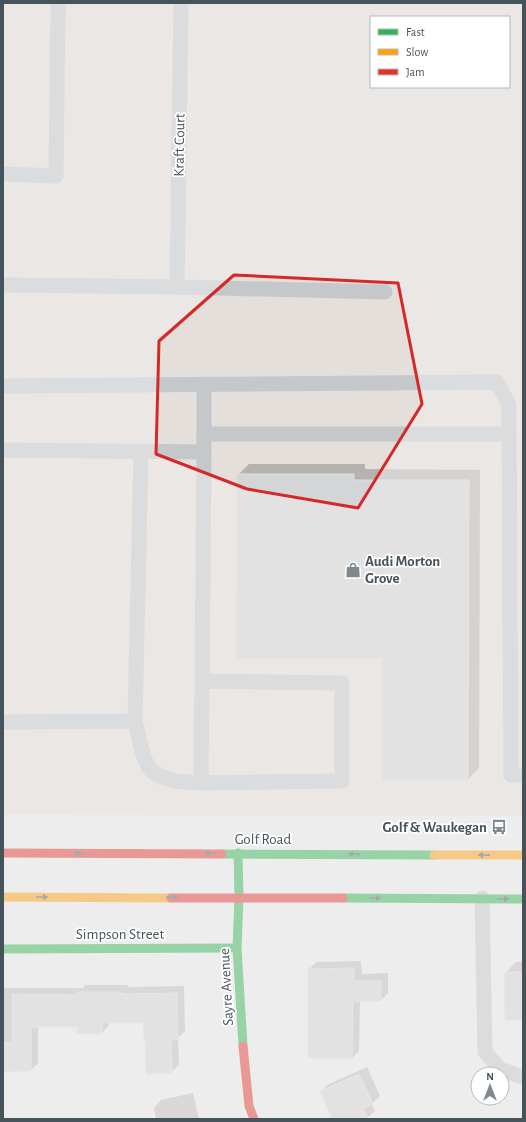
<svg xmlns="http://www.w3.org/2000/svg" width="526" height="1122" viewBox="0 0 526 1122" font-family="'Alegreya Sans',sans-serif">
<rect width="100%" height="100%" fill="#eeeded"/>
<!-- commercial -->
<path fill="#e4dfda" fill-rule="evenodd" d="M 3,3 L 523,3 L 523,816 L 3,815 ZM 371,17 L 509,17 L 509,87 L 371,87 Z"/>
<!-- shadow -->
<g fill="#0003">
<path d="M 249,464 L 365,464 L 365,469 L 480,470 L 479,768 L 468,779 L 383,658 L 238,475 Z"/>
<path d="M 361,961 L 362,974 L 388,973 L 388,993 L 381,1000 L 360,1001 L 359,1051 L 352,1058 L 309,969 L 317,962 Z"/>
<path d="M 523,961 L 523,1019 L 505,973 L 516,962 Z"/>
<path d="M 85,985 L 128,985 L 128,987 L 184,986 L 185,1031 L 178,1038 L 179,1065 L 171,1072 L 144,1022 L 109,1022 L 109,1025 L 102,1033 L 78,1026 L 38,1026 L 38,1063 L 31,1070 L 4,1071 L 3,988 L 83,988 Z"/>
<path d="M 367,1067 L 380,1096 L 372,1104 L 375,1111 L 366,1119 L 334,1119 L 321,1091 L 329,1084 Z"/>
<path d="M 193,1093 L 199,1119 L 156,1119 L 154,1108 L 161,1100 Z"/>
</g>
<!-- building -->
<g fill="#d4d5d6" stroke="#dfdfe0">
<path d="M 237,474 L 354,474 L 354,480 L 469,480 L 468,780 L 382,780 L 382,659 L 236,659 Z"/>
<path d="M 354,968 L 354,981 L 381,981 L 381,1001 L 353,1002 L 352,1059 L 308,1058 L 308,969 Z"/>
<path d="M 504,972 L 523,972 L 523,1020 L 505,1020 Z"/>
<path d="M 77,992 L 121,992 L 121,994 L 177,993 L 178,1040 L 171,1040 L 172,1073 L 146,1074 L 145,1041 L 144,1041 L 143,1023 L 102,1023 L 102,1034 L 77,1034 L 77,1027 L 31,1027 L 31,1071 L 3,1072 L 3,1042 L 12,1042 L 12,994 L 77,995 Z"/>
<path d="M 359,1074 L 373,1104 L 363,1109 L 368,1119 L 332,1119 L 320,1091 Z"/>
</g>
<g fill="none" stroke-linecap="round" stroke-linejoin="round">
<!-- lane -->
<g stroke="#c4c8ca" stroke-width="15">
<path d="M 3,174 L 56,176 L 58,3"/>
<path d="M 3,285 L 177,287 L 385,292"/>
<path d="M 177,287 L 181,3"/>
<path d="M 204,384 L 204,434"/>
<path d="M 3,386 L 497,382 L 509,405 L 511,775 L 523,775"/>
<path d="M 3,450 L 204,452"/>
<path d="M 202,681 L 342,683 L 342,781 L 201,783 L 204,452 L 204,434 L 509,434"/>
<path d="M 135,721 C 138,733 143,765 153,772 C 167,782 185,782 201,783"/>
<path d="M 3,722 L 135,721 L 141,452"/>
<path d="M 482,898 L 485,1052 L 500,1069 L 523,1077"/>
</g>
<!-- fast -->
<g stroke="#30b455" stroke-width="9">
<path d="M 238,853 L 239,898 L 237,948 L 243,1046"/>
<path d="M 222,854 L 434,855"/>
<path d="M 343,898 L 523,899"/>
<path d="M 3,949 L 237,948"/>
</g>
<!-- slow -->
<g stroke="#ff9f0a" stroke-width="9">
<path d="M 434,855 L 523,855"/>
<path d="M 3,897 L 171,898"/>
</g>
<!-- jam -->
<g stroke="#e5322d" stroke-width="9">
<path d="M 3,853 L 222,854"/>
<path d="M 171,898 L 343,898"/>
<path d="M 243,1046 L 249,1106 L 254,1119"/>
</g>
</g>
<!-- one-way arrows -->
<defs><path id="oneway-solid" d="M-6-.8H1V-3.2L6.5 0L1 3.2V.8H-6Z"/></defs>
<g fill="#435d5a">
<use href="#oneway-solid" transform="translate(80 853) rotate(-180)"/>
<use href="#oneway-solid" transform="translate(210 853) rotate(-180)"/>
<use href="#oneway-solid" transform="translate(354 854) rotate(-179)"/>
<use href="#oneway-solid" transform="translate(484 855) rotate(-179)"/>
<use href="#oneway-solid" transform="translate(42 897)"/>
<use href="#oneway-solid" transform="translate(172 897)"/>
<use href="#oneway-solid" transform="translate(375 898)"/>
<use href="#oneway-solid" transform="translate(503 899)"/>
</g>
<!-- marked area -->
<path d="M0 0H526V1122H0ZM 234,275 L 398,283 L 422,404 L 358,508 L 247,489 L 156,454 L 159,341 Z" fill="#eeeded" fill-opacity=".55" fill-rule="evenodd"/>
<path fill="none" stroke="#d62828" stroke-width="3" stroke-linejoin="round" d="M 234,275 L 398,283 L 422,404 L 358,508 L 247,489 L 156,454 L 159,341 Z"/>
<!-- icons -->
<defs>
<symbol id="shop-bare" viewBox="-9 -9 18 18"><path d="M-5-2.5h2.3a2.7 3.5 0 0 1 5.4 0H5L5.5 6h-11ZM-1.5-2.5h3a1.5 2.3 0 0 0-3 0Z" fill="#80898d" stroke="#fff" stroke-width="2.5" paint-order="stroke"/></symbol>
<symbol id="bus-bare" viewBox="-9 -9 18 18"><path d="M-5-6H5V4H4V6H2V4H-2V6H-4V4H-5ZM-3.5-4V0h7V-4ZM-3.5 1.2v1.5H-2V1.2ZM2 1.2v1.5H3.5V1.2Z" fill="#80898d" stroke="#fff" stroke-width="2.5" paint-order="stroke"/></symbol>
</defs>
<g fill-rule="evenodd">
<use href="#shop-bare" x="342" y="559" width="22" height="22"/>
<use href="#bus-bare" x="488" y="816" width="22" height="22"/>
</g>
<g text-anchor="middle" stroke-width="3.5" stroke-linejoin="round" paint-order="stroke">
<!-- street labels -->
<g font-size="15" fill="#45535a" stroke="#fff">
<text transform="translate(179 145) rotate(-89)" y="5">Kraft Court</text>
<text x="263" y="844">Golf Road</text>
<text x="120" y="939">Simpson Street</text>
<text transform="translate(226 987) rotate(-93)" y="5">Sayre Avenue</text>
</g>
<!-- poi labels -->
<g font-size="15" font-weight="bold" fill="#45535a" stroke="#fff" text-anchor="start">
<text x="365" y="566">Audi Morton<tspan x="365" dy="17">Grove</tspan></text>
<text x="487" y="832" text-anchor="end">Golf &amp; Waukegan</text>
</g>
</g>
<!-- border -->
<rect width="526" height="1122" fill="none" stroke="#45535a" stroke-width="8"/>
<!-- legend -->
<rect x="370" y="16" width="140" height="72" fill="#ffffff" stroke="#b5babd"/>
<rect x="378" y="29" width="20" height="6" fill="#30b455" stroke="#b5babd"/>
<text x="406" y="36" font-size="12" fill="#45535a">Fast</text>
<rect x="378" y="49" width="20" height="6" fill="#ff9f0a" stroke="#b5babd"/>
<text x="406" y="56" font-size="12" fill="#45535a">Slow</text>
<rect x="378" y="69" width="20" height="6" fill="#e5322d" stroke="#b5babd"/>
<text x="406" y="76" font-size="12" fill="#45535a">Jam</text>
<!-- north arrow -->
<g transform="translate(490 1086)"><circle r="19" fill="#ffffff" stroke="#b5babd"/>
<path d="M0-3L7 15L0 10L-7 15Z" fill="#80898d"/>
<text y="-6" font-size="11" font-weight="bold" text-anchor="middle" fill="#45535a">N</text>
</g>
</svg>
